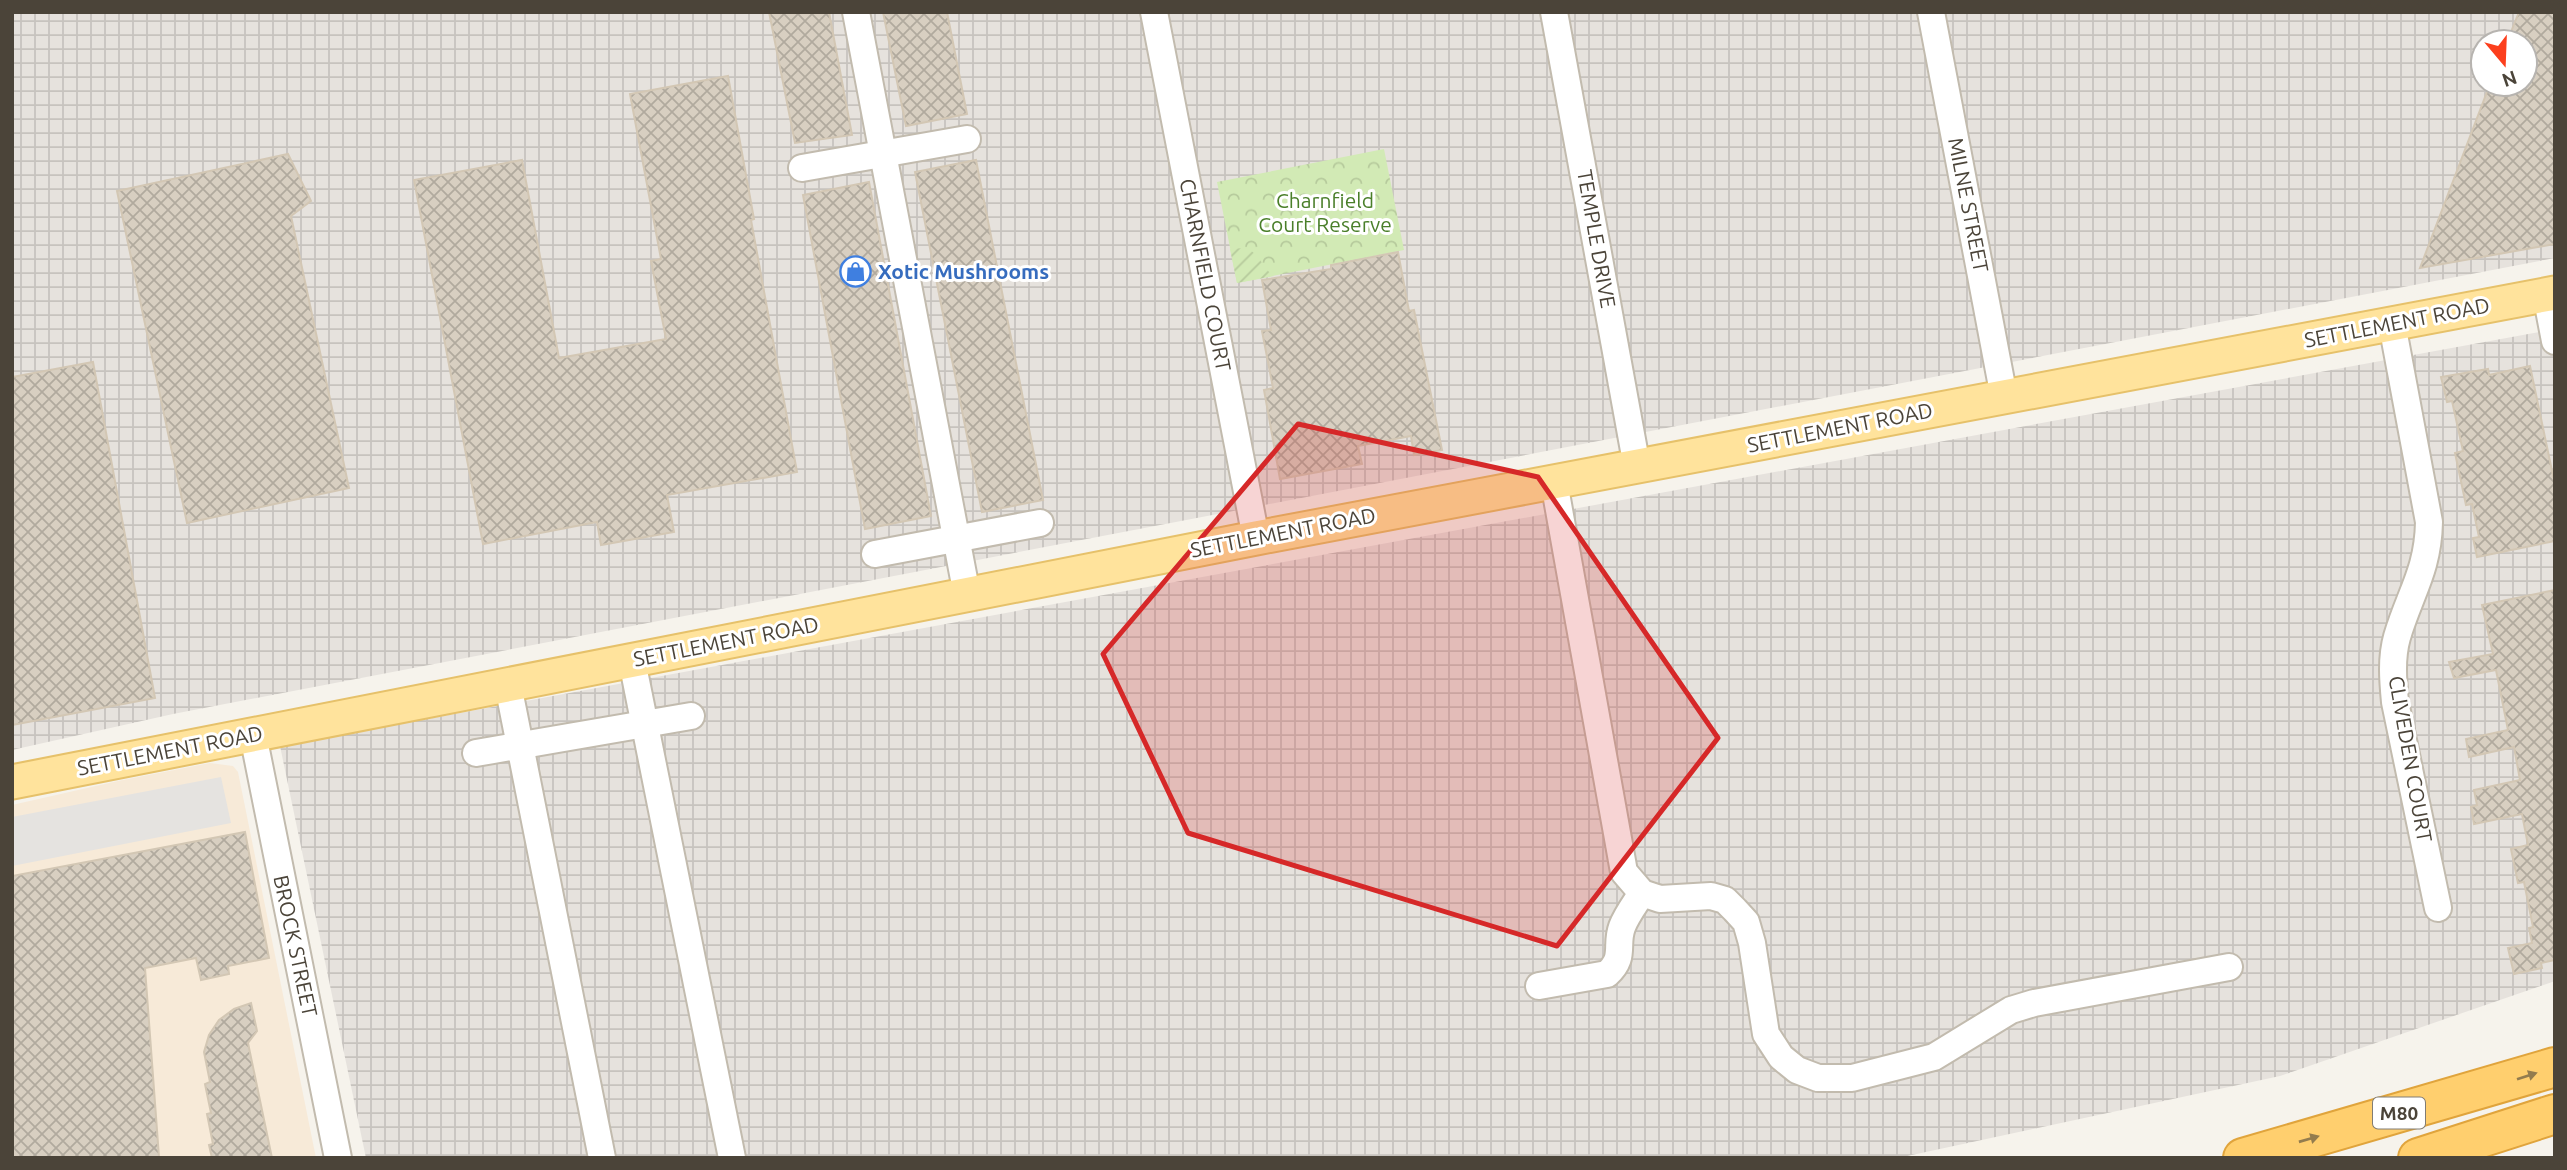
<svg xmlns="http://www.w3.org/2000/svg" width="2567" height="1170" viewBox="0 0 2567 1170" font-family="Ubuntu,sans-serif">
<defs>
<pattern id="industrial-grid" width="8" height="8" patternUnits="userSpaceOnUse" patternTransform="scale(1.75)"><rect width="8" height="8" fill="#e6e2dd"/><path d="M0 4h8M4 0v8" fill="none" stroke="#c7c3be"/></pattern>
<pattern id="forest-crowns" width="20" height="18" patternUnits="userSpaceOnUse" patternTransform="scale(1.75)"><rect width="20" height="18" fill="#d2eab5"/><path d="M2 6a3 3 0 1 1 6 0M12 15a3 3 0 1 1 6 0" fill="none" stroke="#b6ca9c"/></pattern>
<pattern id="garden-furrows" width="10" height="10" patternUnits="userSpaceOnUse" patternTransform="scale(1.75)"><rect width="10" height="10" fill="#d2eab5"/><path d="M-1 1l2-2M0 10L10 0M9 11l2-2" fill="none" stroke="#b6ca9c"/></pattern>
<pattern id="building-cross-hatch" width="8" height="8" patternUnits="userSpaceOnUse" patternTransform="scale(1.75)"><rect width="8" height="8" fill="#d8cfc1"/><path d="M0 0l8 8M0 8l8-8" fill="none" stroke="#b1aa9e"/></pattern>
</defs>
<rect width="100%" height="100%" fill="#f6f3ec"/>
<!-- commercial -->
<path fill="#f7ead8" d="M 210,763 L 233,766 L 238,772 L 316,1158 L 12,1158 L 12,805 L 118,781 Z"/>
<!-- industrial -->
<g fill="url(#industrial-grid)" fill-rule="evenodd">
<path d="M 12,12 L 2555,12 L 2555,258 L 173,714 L 12,750 ZM 2483,42 L 2525,42 L 2525,84 L 2483,84 Z"/>
<path d="M 2555,329 L 2555,981 L 2280,1076 L 1898,1158 L 366,1158 L 280,746 Z"/>
</g>
<!-- forest -->
<path fill="url(#forest-crowns)" d="M 1384,149 L 1404,250 L 1237,283 L 1217,182 Z"/>
<!-- garden -->
<path fill="url(#garden-furrows)" d="M 1244,248 C 1261,252 1261,268 1274,276 L 1237,283 L 1230,249 Z"/>
<!-- parking -->
<path fill="#e5e3e0" d="M 221,777 L 231,823 L 12,866 L 12,817 Z"/>
<!-- building -->
<g fill="url(#building-cross-hatch)" stroke="#d3c7b4" stroke-width="2">
<path d="M 769,12 L 829,12 L 852,135 L 795,143 Z"/>
<path d="M 883,12 L 947,12 L 967,114 L 906,126 Z"/>
<path d="M 2519,12 L 2555,12 L 2555,244 L 2420,268 L 2490,84 L 2525,84 L 2525,42 L 2507,42 Z"/>
<path d="M 728,76 L 754,219 L 751,220 L 797,472 L 667,495 L 674,532 L 601,545 L 597,522 L 483,544 L 414,180 L 522,160 L 559,358 L 666,339 L 651,261 L 661,259 L 630,94 Z"/>
<path d="M 288,154 L 311,201 L 291,216 L 349,488 L 187,523 L 117,191 Z"/>
<path d="M 976,160 L 1043,500 L 982,512 L 915,172 Z"/>
<path d="M 869,182 L 931,516 L 865,529 L 803,195 Z"/>
<path d="M 1398,252 L 1409,311 L 1414,310 L 1442,450 L 1414,455 L 1411,436 L 1358,446 L 1362,464 L 1280,479 L 1264,390 L 1273,388 L 1262,331 L 1271,330 L 1262,280 L 1331,269 L 1331,265 Z"/>
<path d="M 93,362 L 155,698 L 12,725 L 12,377 Z"/>
<path d="M 2530,366 L 2555,485 L 2555,541 L 2477,557 L 2473,538 L 2479,537 L 2472,504 L 2466,505 L 2455,453 L 2463,451 L 2452,401 L 2447,402 L 2441,377 L 2488,369 L 2489,375 Z"/>
<path d="M 2555,590 L 2555,960 L 2541,963 L 2542,968 L 2514,974 L 2508,948 L 2532,943 L 2529,928 L 2533,927 L 2524,882 L 2518,883 L 2511,849 L 2528,845 L 2522,814 L 2474,824 L 2471,807 L 2477,805 L 2474,790 L 2520,780 L 2514,747 L 2469,757 L 2466,739 L 2508,730 L 2496,670 L 2454,678 L 2449,662 L 2493,654 L 2482,605 Z"/>
<path d="M 245,832 L 269,958 L 228,966 L 229,974 L 201,980 L 196,958 L 145,968 L 159,1157 L 12,1158 L 12,876 Z"/>
<path d="M 251,1003 L 257,1031 L 248,1043 L 272,1158 L 212,1158 L 209,1145 L 213,1144 L 207,1114 L 211,1113 L 205,1084 L 210,1082 L 204,1052 L 209,1035 L 219,1020 L 234,1009 Z"/>
</g>
<g fill="none" stroke-linecap="round" stroke-linejoin="round">
<defs>
<g id="minor">
<path d="M 856,12 L 967,595"/>
<path d="M 1154,12 L 1256,538"/>
<path d="M 1554,12 L 1637,467"/>
<path d="M 1931,12 L 2004,397"/>
<path d="M 802,168 L 967,139"/>
<path d="M 2546,294 L 2555,341"/>
<path d="M 2392,324 L 2429,522 C 2428,571 2410,593 2397,637 C 2391,658 2393,681 2395,702 L 2438,908"/>
<path d="M 1554,482 L 1624,872 L 1642,893 L 1660,899 L 1711,896 L 1725,900 L 1735,910 L 1746,922 L 1752,943 L 1766,1034 L 1781,1057 L 1797,1070 L 1818,1078 L 1852,1078 L 1934,1057 L 2011,1010 L 2034,1003 L 2229,967"/>
<path d="M 875,554 L 1040,523"/>
<path d="M 632,661 L 732,1158"/>
<path d="M 508,685 L 602,1158"/>
<path d="M 253,735 L 338,1158"/>
<path d="M 476,753 L 691,716"/>
<path d="M 1539,986 L 1607,974 C 1626,957 1615,946 1622,927 C 1626,916 1635,904 1642,893"/>
</g>
<path id="major" d="M 12,782 L 1256,538 L 2555,293"/>
<g id="highway">
<path d="M 2243,1158 L 2555,1067"/>
<path d="M 2418,1158 L 2555,1114"/>
</g>
</defs>
<!-- minor casing -->
<use href="#minor" stroke="#c2bbae" stroke-width="30"/>
<!-- major casing -->
<use href="#major" stroke="#e6c16a" stroke-width="37"/>
<!-- highway casing -->
<use href="#highway" stroke="#e0a43c" stroke-width="42"/>
<!-- minor -->
<use href="#minor" stroke="#fff" stroke-width="26"/>
<!-- major -->
<use href="#major" stroke="#ffe39c" stroke-width="33"/>
<!-- highway -->
<use href="#highway" stroke="#ffcf6e" stroke-width="38"/>
</g>
<!-- one-way arrows -->
<defs><path id="oneway-solid" d="M-6-.8H1V-3.2L6.5 0L1 3.2V.8H-6Z" transform="scale(1.75)"/></defs>
<g fill="#937c4e">
<use href="#oneway-solid" transform="translate(2527 1076) rotate(-18)"/>
<use href="#oneway-solid" transform="translate(2309 1139) rotate(-16)"/>
</g>
<!-- marked area -->
<path fill="#d62828" fill-opacity="0.2" stroke="#d62828" stroke-width="5" stroke-linejoin="round" d="M 1298,424 L 1538,477 L 1718,738 L 1557,946 L 1188,833 L 1103,654 Z"/>
<!-- icons -->
<defs>
<symbol id="shop-ring" viewBox="-11 -11 22 22"><circle r="9.5" fill="#fff" stroke="#3f7fe0" stroke-width="1.5"/><path d="M-5-2.5h2.3a2.7 3.5 0 0 1 5.4 0H5L5.5 6h-11ZM-1.5-2.5h3a1.5 2.3 0 0 0-3 0Z" fill="#3f7fe0"/></symbol>
</defs>
<g fill-rule="evenodd">
<use href="#shop-ring" x="838" y="254" width="35" height="35"/>
</g>
<g text-anchor="middle" stroke-width="6" stroke-linejoin="round" paint-order="stroke">
<!-- shield labels -->
<rect fill="#fff" stroke="#817c74" stroke-width="2" x="2373" y="1097.5" width="52" height="31" rx="5"/>
<g font-size="19" font-weight="bold" fill="#4b4439">
<text x="2399" y="1120">M80</text>
</g>
<!-- park labels -->
<g font-size="21" fill="#4a7f2a" stroke="#fff">
<text x="1325" y="208">Charnfield<tspan x="1325" dy="24">Court Reserve</tspan></text>
</g>
<!-- street labels -->
<g font-size="21" fill="#4b4439" stroke="#fff">
<text transform="translate(1968 205) rotate(79)" y="7">MILNE STREET</text>
<text transform="translate(1596 239) rotate(80)" y="7">TEMPLE DRIVE</text>
<text transform="translate(1205 275) rotate(79)" y="7">CHARNFIELD COURT</text>
<text transform="translate(2397 323) rotate(-11)" y="7">SETTLEMENT ROAD</text>
<text transform="translate(1840 428) rotate(-11)" y="7">SETTLEMENT ROAD</text>
<text transform="translate(1283 533) rotate(-11)" y="7">SETTLEMENT ROAD</text>
<text transform="translate(726 642) rotate(-11)" y="7">SETTLEMENT ROAD</text>
<text transform="translate(170 751) rotate(-11)" y="7">SETTLEMENT ROAD</text>
<text transform="translate(2410 759) rotate(80)" y="7">CLIVEDEN COURT</text>
<text transform="translate(295 946) rotate(78)" y="7">BROCK STREET</text>
</g>
<!-- shop labels -->
<g font-size="21" font-weight="bold" fill="#366cbe" stroke="#fff" text-anchor="start">
<text x="878" y="279">Xotic Mushrooms</text>
</g>
</g>
<!-- border -->
<rect width="2567" height="1170" fill="none" stroke="#4b4439" stroke-width="28"/>
<!-- north arrow -->
<g transform="translate(2504 63) rotate(161)"><circle r="33" fill="#ffffff" stroke="#b7b4b0" stroke-width="2"/>
<path d="M0-5L12 26L0 18L-12 26Z" fill="#fc3f1d"/>
<text y="-10" font-size="19" font-weight="bold" text-anchor="middle" fill="#4b4439">N</text>
</g>
</svg>
